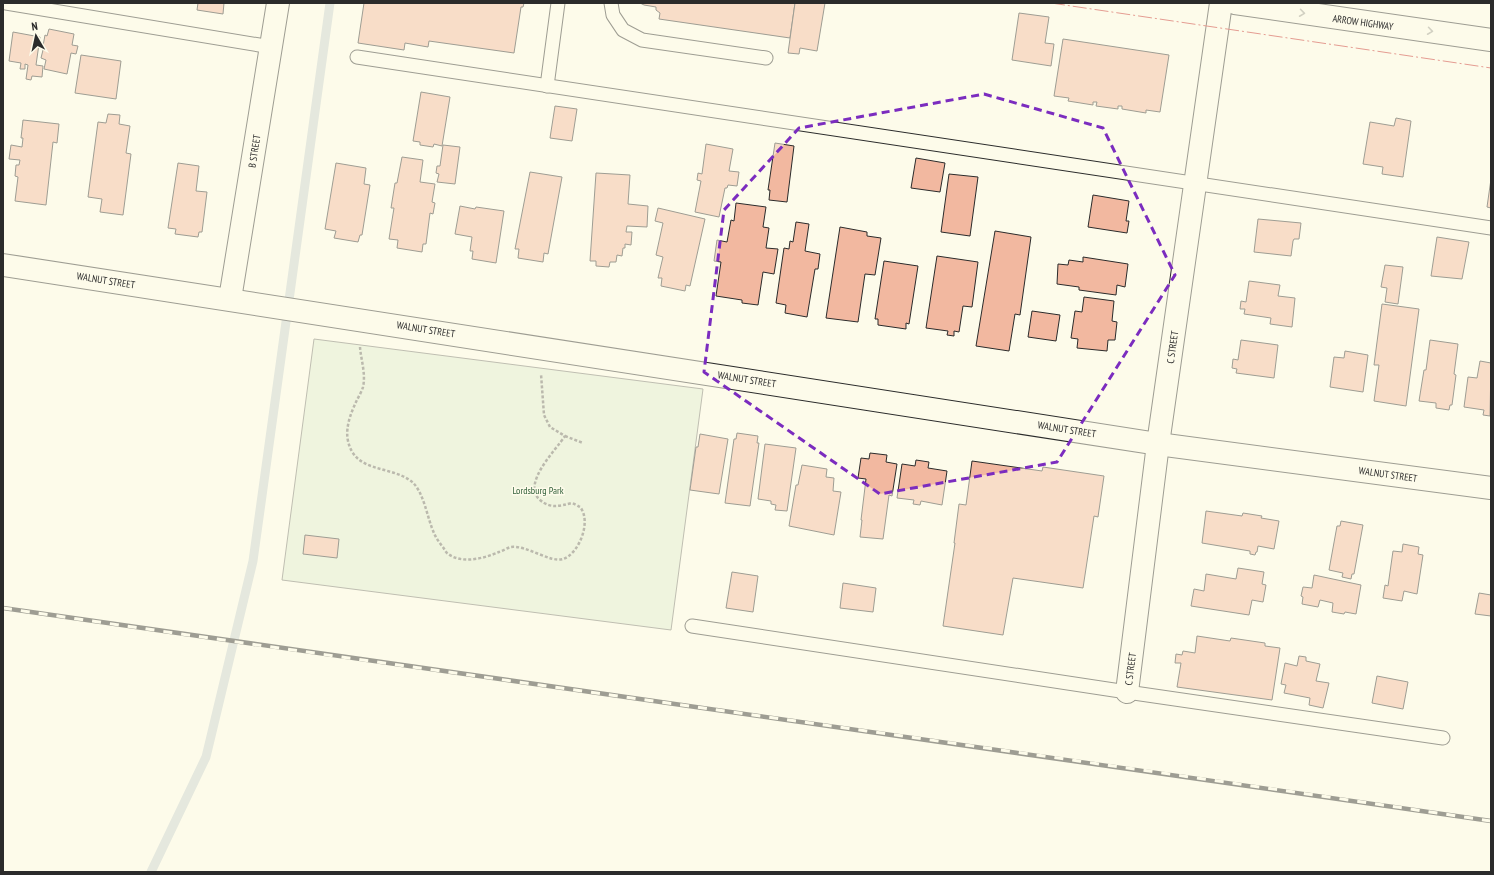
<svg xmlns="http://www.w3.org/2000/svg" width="1494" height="875" viewBox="0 0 1494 875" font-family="'PT Sans Narrow',sans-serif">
<rect width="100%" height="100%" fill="#fdfbea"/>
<!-- park -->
<path fill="#deebd1" stroke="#74746e" d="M 314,339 L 703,389 L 671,630 L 282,580 Z"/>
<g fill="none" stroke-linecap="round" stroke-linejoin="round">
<!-- stream -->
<path stroke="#c7d0d0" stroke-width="9" d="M 151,872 L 206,757 L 253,561 L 330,3"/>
</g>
<!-- building -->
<g fill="#f2b8a0" stroke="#2b2b2b">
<path d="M 198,3 L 224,3 L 223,14 L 197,10 Z"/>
<path d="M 364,3 L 524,3 L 523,7 L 521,7 L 514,53 L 429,41 L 428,47 L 405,43 L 404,50 L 358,43 Z"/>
<path d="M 640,3 L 795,3 L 790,38 L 659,19 L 660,13 L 656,10 L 656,7 L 644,5 Z"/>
<path d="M 795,3 L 825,3 L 817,51 L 800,48 L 799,54 L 788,53 Z"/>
<path d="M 1019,13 L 1049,17 L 1045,43 L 1054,44 L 1051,66 L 1012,60 Z"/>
<path d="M 49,29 L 74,34 L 72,45 L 78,46 L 76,54 L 71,53 L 67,74 L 44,69 L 46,60 L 41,58 L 44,46 L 43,46 L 45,35 L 47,36 Z"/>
<path d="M 13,32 L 40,37 L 36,65 L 43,66 L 42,77 L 32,76 L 31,80 L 26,79 L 28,65 L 25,64 L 25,69 L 20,69 L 21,63 L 9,61 Z"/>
<path d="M 1063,39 L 1169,55 L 1160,112 L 1146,110 L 1146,113 L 1122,109 L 1122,106 L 1118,106 L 1118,109 L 1096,106 L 1097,102 L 1093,102 L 1093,105 L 1068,101 L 1069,98 L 1054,96 Z"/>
<path d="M 81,55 L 121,61 L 116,99 L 75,93 Z"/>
<path d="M 421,92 L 450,97 L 442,146 L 434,144 L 433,147 L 420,145 L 420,142 L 413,141 Z"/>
<path d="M 555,106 L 577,109 L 572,141 L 550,138 Z"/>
<path d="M 108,114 L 120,115 L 119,124 L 130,126 L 126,153 L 131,154 L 123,215 L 100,212 L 102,199 L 88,197 L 98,122 L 106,123 Z"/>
<path d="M 1396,118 L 1411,121 L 1403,177 L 1382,174 L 1383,167 L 1363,164 L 1370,122 L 1394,126 Z"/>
<path d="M 23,120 L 59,124 L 57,143 L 53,142 L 46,205 L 15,201 L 18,177 L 15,176 L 16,165 L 19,165 L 20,160 L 9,159 L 11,145 L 22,147 L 23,138 L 21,138 Z"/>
<path d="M 775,143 L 794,146 L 787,202 L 769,200 L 770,190 L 768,190 Z"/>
<path d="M 706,144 L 733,149 L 729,171 L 739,172 L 737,186 L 728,185 L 727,188 L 725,188 L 719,217 L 695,212 L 701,181 L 697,180 L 698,173 L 702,174 Z"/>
<path d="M 443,145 L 460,147 L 455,184 L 437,182 L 439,174 L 436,173 L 437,166 L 440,166 Z"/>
<path d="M 402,157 L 423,160 L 420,182 L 435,184 L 432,202 L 435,203 L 433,214 L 430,213 L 426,244 L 423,244 L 422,252 L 397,248 L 398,240 L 389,239 L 394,208 L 391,208 L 395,183 L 397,183 Z"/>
<path d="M 916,158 L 945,163 L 940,192 L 911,188 Z"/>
<path d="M 178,163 L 199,166 L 196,191 L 207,192 L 202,232 L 199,232 L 198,237 L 175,234 L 176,229 L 168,228 Z"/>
<path d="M 336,163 L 366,168 L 364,184 L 370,185 L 362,235 L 360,235 L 358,242 L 334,238 L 336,231 L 325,229 Z"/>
<path d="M 530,172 L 562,177 L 548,254 L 544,253 L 543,262 L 518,258 L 519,249 L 515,249 Z"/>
<path d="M 596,173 L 630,175 L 628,204 L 648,206 L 647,227 L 627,226 L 626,232 L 632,232 L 631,245 L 625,244 L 625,248 L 623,248 L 622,256 L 617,255 L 616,262 L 610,262 L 609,267 L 596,266 L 596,261 L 590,261 Z"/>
<path d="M 949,174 L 978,177 L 970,236 L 941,232 Z"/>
<path d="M 1491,179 L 1491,208 L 1487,207 Z"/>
<path d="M 1093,195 L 1129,201 L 1126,221 L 1129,221 L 1127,233 L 1088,227 Z"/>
<path d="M 736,203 L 766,207 L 763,227 L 769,228 L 766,248 L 778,249 L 774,274 L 763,272 L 758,305 L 742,303 L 742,300 L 716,296 L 721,262 L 714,261 L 717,240 L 727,242 L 731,220 L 734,221 Z"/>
<path d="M 460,206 L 475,209 L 476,207 L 504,211 L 496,263 L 472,259 L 473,251 L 470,251 L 472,237 L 455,234 Z"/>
<path d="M 658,208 L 705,219 L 690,286 L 686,285 L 685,291 L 661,286 L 662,278 L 658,278 L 663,257 L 656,255 L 663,223 L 655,221 Z"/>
<path d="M 1258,219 L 1301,223 L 1299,239 L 1294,239 L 1293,241 L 1291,256 L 1254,252 Z"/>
<path d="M 796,222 L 809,224 L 805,251 L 820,254 L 818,269 L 815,269 L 807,317 L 785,313 L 786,305 L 776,303 L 784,248 L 789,249 L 790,241 L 793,242 Z"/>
<path d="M 840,227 L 867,232 L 867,236 L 881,238 L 875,275 L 865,274 L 858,322 L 826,318 Z"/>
<path d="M 995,231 L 1031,237 L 1020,315 L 1015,314 L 1009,351 L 976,346 Z"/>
<path d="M 1437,237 L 1469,242 L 1462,279 L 1431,276 Z"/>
<path d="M 937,256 L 978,262 L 972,307 L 963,306 L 959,332 L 954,331 L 954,336 L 947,335 L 948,331 L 926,328 Z"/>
<path d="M 1083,257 L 1128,264 L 1125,287 L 1117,285 L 1116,295 L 1079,290 L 1079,287 L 1057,284 L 1058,264 L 1068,265 L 1069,260 L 1083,262 Z"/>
<path d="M 884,261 L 918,266 L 909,324 L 906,323 L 906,329 L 878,325 L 878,319 L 875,319 Z"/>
<path d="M 1385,265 L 1403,267 L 1398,304 L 1385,302 L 1387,288 L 1381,287 Z"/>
<path d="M 1249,281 L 1280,285 L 1278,296 L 1295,298 L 1292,327 L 1270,324 L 1271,318 L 1244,314 L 1245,309 L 1240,309 L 1241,301 L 1246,302 Z"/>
<path d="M 1084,297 L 1114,301 L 1112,321 L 1117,322 L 1115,340 L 1108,340 L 1107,351 L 1077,348 L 1078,339 L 1071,338 L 1075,311 L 1082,312 Z"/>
<path d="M 1382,304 L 1419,309 L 1406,406 L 1374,401 L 1379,365 L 1374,365 Z"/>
<path d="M 1032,311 L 1060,315 L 1056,341 L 1028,337 Z"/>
<path d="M 1241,340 L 1278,345 L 1274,378 L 1236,373 L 1237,369 L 1232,368 L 1233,359 L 1238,360 Z"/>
<path d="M 1430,340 L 1458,344 L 1454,374 L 1456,375 L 1452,405 L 1450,405 L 1449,410 L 1436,408 L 1436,403 L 1419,401 L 1424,370 L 1426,370 Z"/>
<path d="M 1345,351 L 1368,355 L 1363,392 L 1330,387 L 1334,357 L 1344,358 Z"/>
<path d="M 1480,361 L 1491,363 L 1490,416 L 1483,415 L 1484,410 L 1464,407 L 1468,377 L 1477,378 Z"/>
<path d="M 737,433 L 758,436 L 757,443 L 759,443 L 750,506 L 725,503 L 734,439 L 736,439 Z"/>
<path d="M 700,434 L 728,439 L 719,494 L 690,490 L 696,447 L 698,447 Z"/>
<path d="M 765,444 L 796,448 L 787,511 L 775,510 L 776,505 L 771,504 L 771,501 L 758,499 Z"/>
<path d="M 870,453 L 887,455 L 886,462 L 897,464 L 892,496 L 889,495 L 883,539 L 860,537 L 862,520 L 861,520 L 866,479 L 858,478 L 861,458 L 869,459 Z"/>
<path d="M 916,460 L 929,462 L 928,468 L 947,471 L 942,505 L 921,501 L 920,505 L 913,504 L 914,500 L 897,498 L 902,464 L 915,466 Z"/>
<path d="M 972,461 L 1042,471 L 1043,467 L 1104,476 L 1098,517 L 1094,516 L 1083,588 L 1013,578 L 1003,635 L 943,626 L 955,543 L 954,543 L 959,504 L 966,505 Z"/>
<path d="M 802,465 L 827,469 L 826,477 L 834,478 L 833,491 L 841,492 L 834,535 L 789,526 L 796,485 L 798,485 Z"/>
<path d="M 1206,511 L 1242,516 L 1243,513 L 1262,516 L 1261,518 L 1279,521 L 1274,549 L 1258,546 L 1257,552 L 1256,552 L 1255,555 L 1250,554 L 1250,551 L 1202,543 Z"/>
<path d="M 1341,521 L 1363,525 L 1354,574 L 1352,574 L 1351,579 L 1342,577 L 1343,573 L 1329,570 L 1337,526 L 1340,526 Z"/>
<path d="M 305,535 L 339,539 L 337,558 L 303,554 Z"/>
<path d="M 1403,544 L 1419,547 L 1418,554 L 1423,555 L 1417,594 L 1404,591 L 1402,601 L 1383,598 L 1385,585 L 1388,586 L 1393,551 L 1402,552 Z"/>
<path d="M 1238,568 L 1264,572 L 1262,584 L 1266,585 L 1263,602 L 1252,600 L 1249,615 L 1191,606 L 1194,589 L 1204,591 L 1206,574 L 1236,579 Z"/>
<path d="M 732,572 L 758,576 L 753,612 L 726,608 Z"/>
<path d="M 1314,575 L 1361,585 L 1356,614 L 1345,612 L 1344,614 L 1332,612 L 1333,603 L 1320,600 L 1318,607 L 1302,604 L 1303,597 L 1301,596 L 1303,587 L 1312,588 Z"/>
<path d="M 843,583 L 876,588 L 873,612 L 840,608 Z"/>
<path d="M 1479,593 L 1491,595 L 1491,616 L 1475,614 Z"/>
<path d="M 1197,636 L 1230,641 L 1231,638 L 1265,643 L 1265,646 L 1280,648 L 1272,700 L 1177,687 L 1181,663 L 1175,663 L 1176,654 L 1182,655 L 1183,651 L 1195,653 Z"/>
<path d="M 1299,656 L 1306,657 L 1306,661 L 1320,664 L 1316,681 L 1329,683 L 1323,708 L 1309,705 L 1310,698 L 1284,693 L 1286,685 L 1281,684 L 1285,663 L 1297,666 Z"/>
<path d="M 1377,676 L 1408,682 L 1403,709 L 1372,703 Z"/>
</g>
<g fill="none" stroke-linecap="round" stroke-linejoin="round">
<defs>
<g id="service">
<path d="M 6,3 L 271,47"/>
<path d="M 611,3 L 613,15 L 623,30 L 642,40 L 766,58"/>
<path d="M 357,57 L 1491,228"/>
<path d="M 547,86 L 558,3"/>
<path d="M 692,626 L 1127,692 L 1443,738"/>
</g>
<g id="minor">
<path d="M 3,265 L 1158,444 L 1491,488"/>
<path d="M 230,299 L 278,3"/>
<path d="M 1127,692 L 1158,444 L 1221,3"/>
</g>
<path id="primary" d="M 1235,3 L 1491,40"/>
</defs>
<!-- service casing -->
<use href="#service" stroke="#2b2b2b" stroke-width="15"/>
<!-- minor casing -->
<use href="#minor" stroke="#2b2b2b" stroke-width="24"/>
<!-- primary casing -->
<use href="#primary" stroke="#2b2b2b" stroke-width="24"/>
<!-- path -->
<g stroke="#6a6964" stroke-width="2.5" stroke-dasharray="3 2" stroke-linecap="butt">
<path d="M 360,347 C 361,360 366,374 363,387 C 362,391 359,396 357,400 C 351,412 345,428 348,441 C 355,473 389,465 411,481 C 424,491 427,518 434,533 C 436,538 439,542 442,546 C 444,548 445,551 447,553 C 461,565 485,558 499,552 C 503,551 507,548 511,547 C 527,545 550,563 563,559 C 579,554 592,521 580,507 C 578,506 575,504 572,503 C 559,506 551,509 540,500 C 521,484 556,450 565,436 L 550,427 L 544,415 L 541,374"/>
<path d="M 565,436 L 583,443"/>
</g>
<!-- service -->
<use href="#service" stroke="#fdfbea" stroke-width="13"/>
<!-- minor -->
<use href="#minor" stroke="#fdfbea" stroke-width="22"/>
<!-- primary -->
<use href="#primary" stroke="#fdfbea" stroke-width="22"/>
<defs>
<path id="rail" d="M 3,608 C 499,681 995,747 1491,821"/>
</defs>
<!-- rail casing -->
<use href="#rail" stroke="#2b2b2b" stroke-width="4.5"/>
<!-- rail -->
<use href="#rail" stroke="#fdfbea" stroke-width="3" stroke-dasharray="9" stroke-linecap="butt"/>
<!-- power -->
<path stroke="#c62828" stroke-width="1" stroke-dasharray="14 3 2 3" stroke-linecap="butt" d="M 1051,3 L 1491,68"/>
</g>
<!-- one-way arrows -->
<defs><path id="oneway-chevron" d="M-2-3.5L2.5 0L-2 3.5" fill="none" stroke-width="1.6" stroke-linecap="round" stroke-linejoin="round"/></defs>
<g stroke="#9e9d94">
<use href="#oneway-chevron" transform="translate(1302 13) rotate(8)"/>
<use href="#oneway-chevron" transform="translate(1430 31) rotate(8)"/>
</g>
<!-- marked area -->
<path d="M0 0H1494V875H0ZM 984,94 L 1103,128 L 1175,275 L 1057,462 L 880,494 L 704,372 L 724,210 L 799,128 Z" fill="#fdfbea" fill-opacity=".55" fill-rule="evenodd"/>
<path fill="none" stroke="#7b2cbf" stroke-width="3" stroke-dasharray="8 5" stroke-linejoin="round" d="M 984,94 L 1103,128 L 1175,275 L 1057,462 L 880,494 L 704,372 L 724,210 L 799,128 Z"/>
<g text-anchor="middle" stroke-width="3" stroke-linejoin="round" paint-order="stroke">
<!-- street labels -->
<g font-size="10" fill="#2b2b2b" stroke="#fdfbea">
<text transform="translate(1363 22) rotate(8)" y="4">ARROW HIGHWAY</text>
<text transform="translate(254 151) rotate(-81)" y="4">B STREET</text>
<text transform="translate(106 280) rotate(9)" y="4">WALNUT STREET</text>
<text transform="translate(426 329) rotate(9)" y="4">WALNUT STREET</text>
<text transform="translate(1172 347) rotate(-82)" y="4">C STREET</text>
<text transform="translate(747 379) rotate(9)" y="4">WALNUT STREET</text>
<text transform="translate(1067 429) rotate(9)" y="4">WALNUT STREET</text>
<text transform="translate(1388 474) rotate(8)" y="4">WALNUT STREET</text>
<text transform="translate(1130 669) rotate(-83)" y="4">C STREET</text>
</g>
<!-- park labels -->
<g font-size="10" fill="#34623c" stroke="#fdfbea">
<text x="538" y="494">Lordsburg Park</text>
</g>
</g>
<!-- border -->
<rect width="1494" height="875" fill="none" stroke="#2b2b2b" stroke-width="8"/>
<!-- north arrow -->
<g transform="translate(36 36) rotate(351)" stroke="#fdfbea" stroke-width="3" paint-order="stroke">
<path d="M0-3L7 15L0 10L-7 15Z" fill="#2b2b2b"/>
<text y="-6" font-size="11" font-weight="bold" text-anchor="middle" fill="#2b2b2b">N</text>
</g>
</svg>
